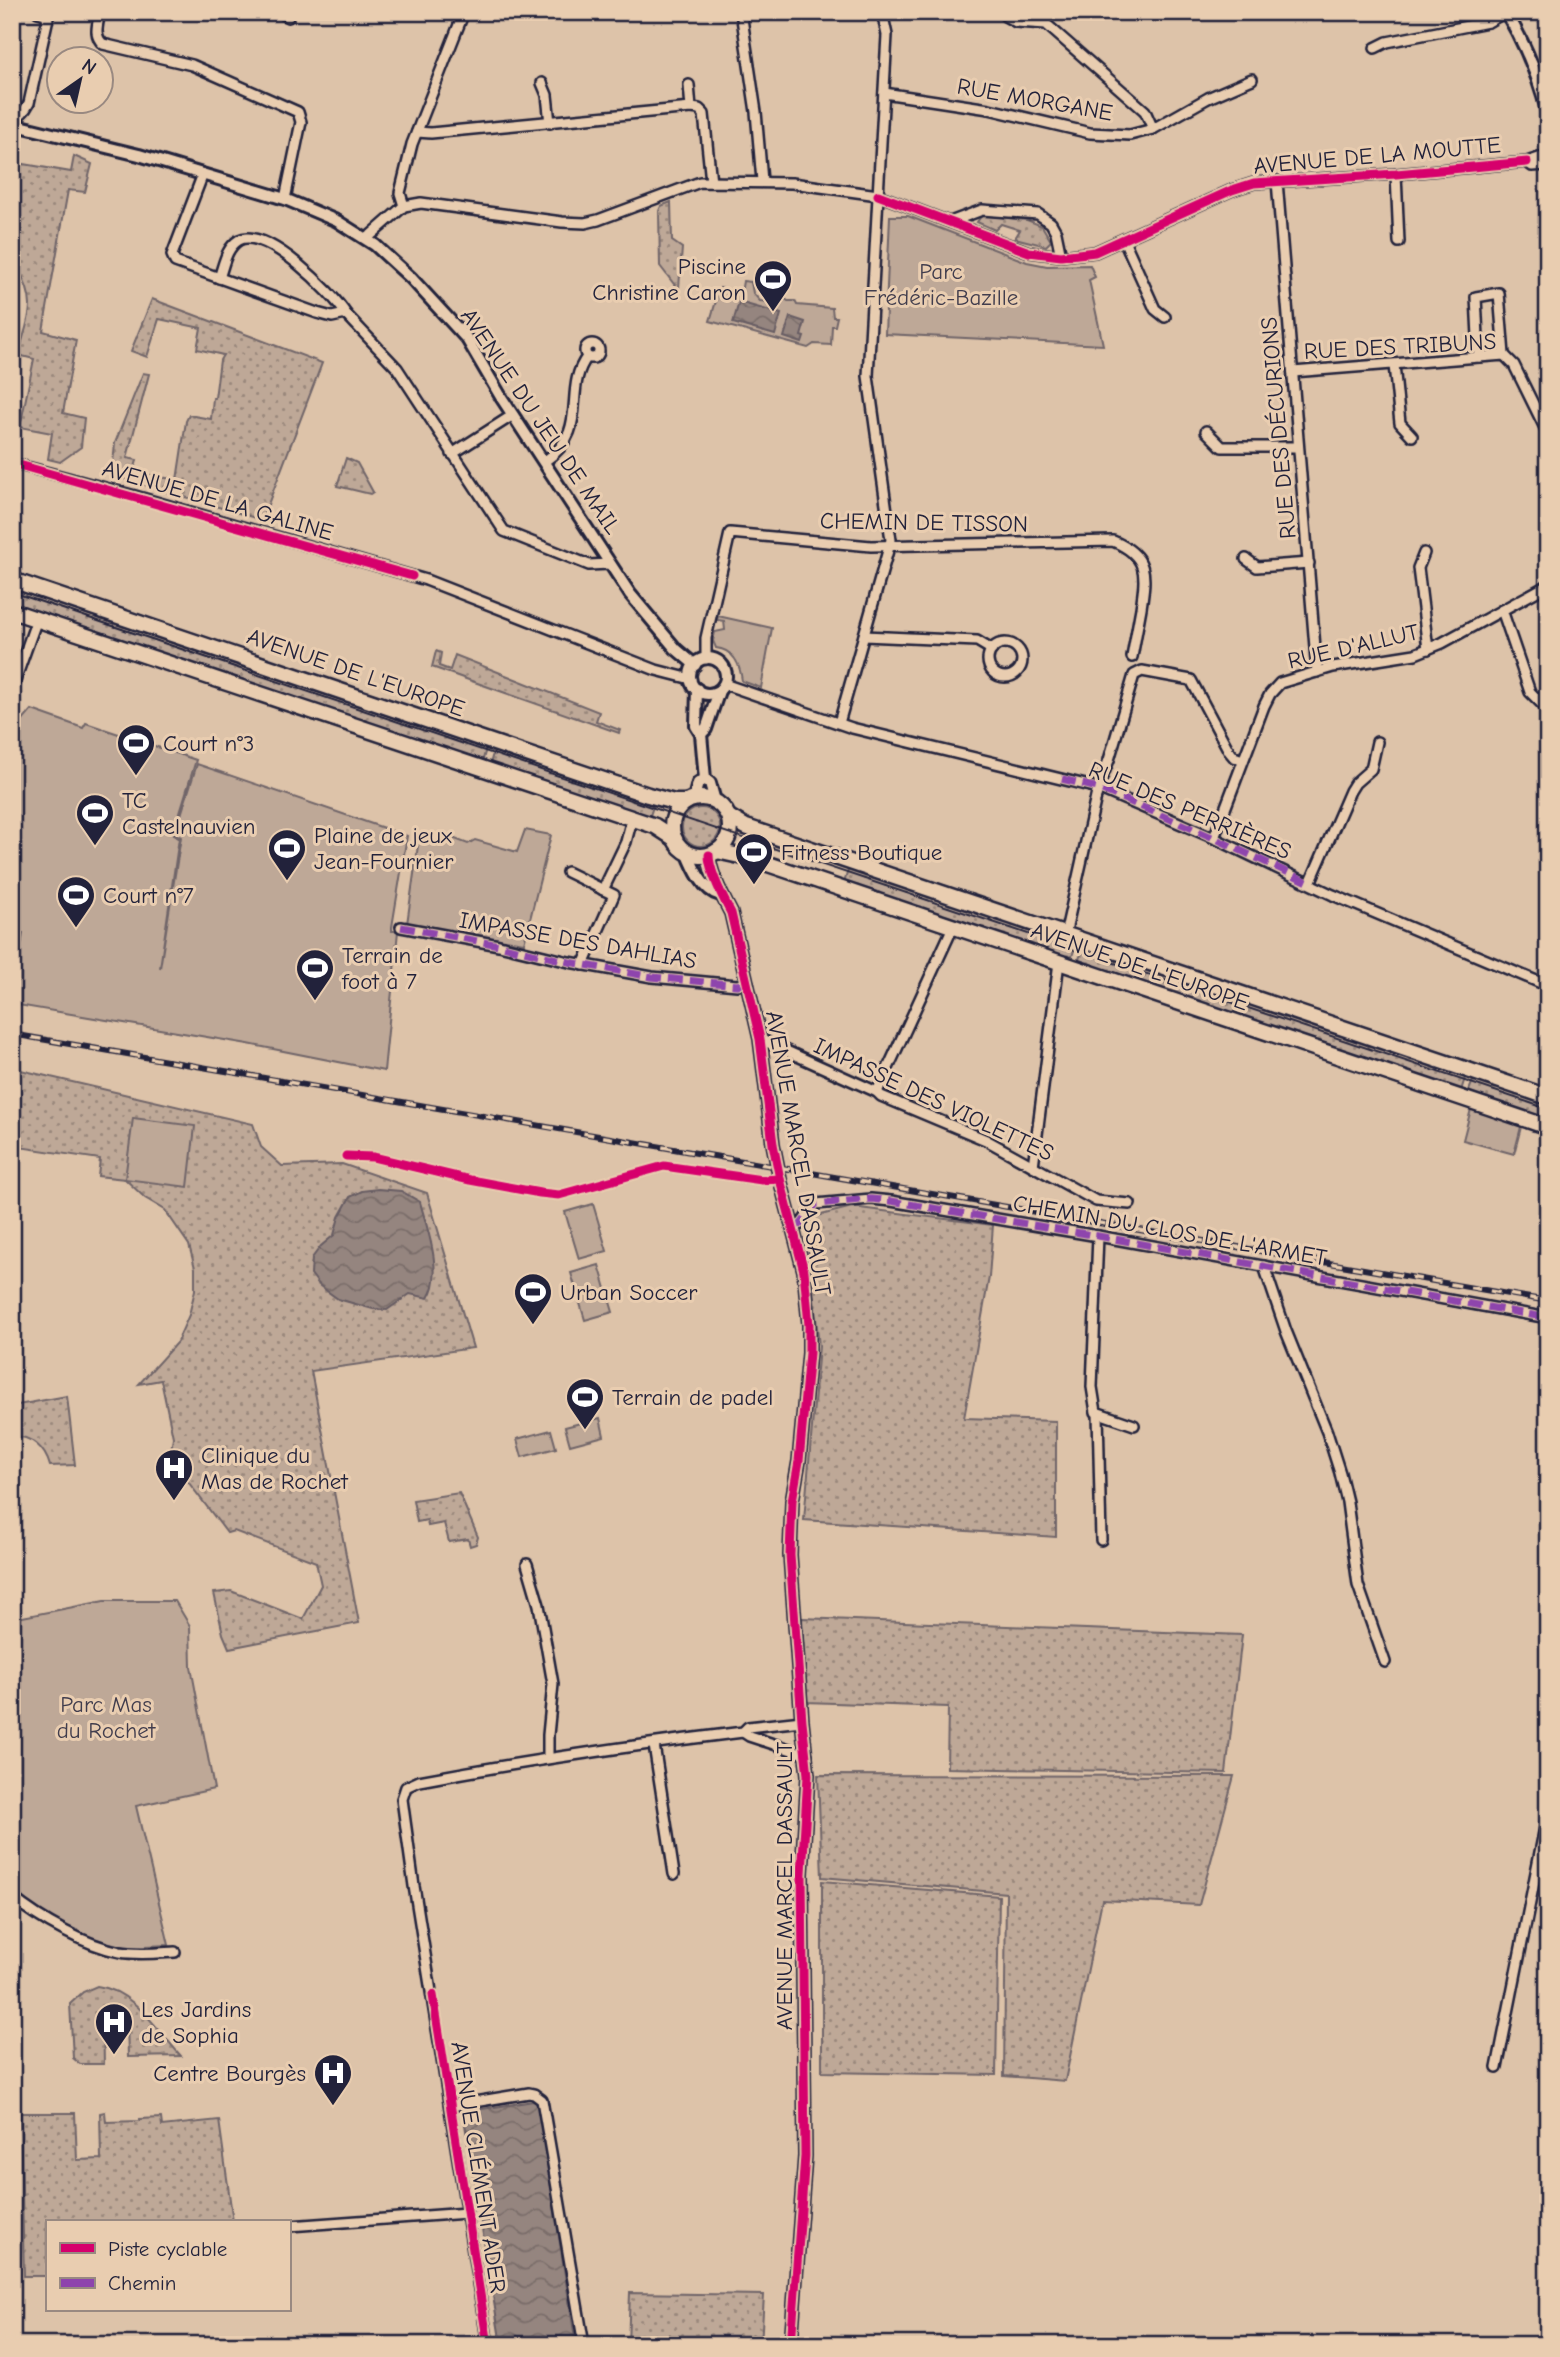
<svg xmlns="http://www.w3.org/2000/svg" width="1560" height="2357" viewBox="0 0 1560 2357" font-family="'Comic Neue',sans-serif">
<defs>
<pattern id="grass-dots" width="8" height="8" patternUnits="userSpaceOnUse" patternTransform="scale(1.75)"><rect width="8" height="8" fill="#bea897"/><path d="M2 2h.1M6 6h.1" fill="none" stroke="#9a887c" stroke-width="1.8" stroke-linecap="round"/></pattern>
<pattern id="water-waves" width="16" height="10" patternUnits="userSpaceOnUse" patternTransform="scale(1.75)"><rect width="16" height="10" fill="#95857f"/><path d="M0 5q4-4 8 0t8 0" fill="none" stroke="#796c69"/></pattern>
</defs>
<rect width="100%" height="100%" fill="#ddc3a9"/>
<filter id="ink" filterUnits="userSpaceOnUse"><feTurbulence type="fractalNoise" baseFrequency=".0143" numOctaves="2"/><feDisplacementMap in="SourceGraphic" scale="14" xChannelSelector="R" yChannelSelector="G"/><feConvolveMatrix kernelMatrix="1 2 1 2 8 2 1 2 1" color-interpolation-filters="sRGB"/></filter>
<g filter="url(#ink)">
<!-- grass -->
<g fill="url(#grass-dots)" stroke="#706569" stroke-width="2">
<path d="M 74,156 L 92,164 L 85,192 L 68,190 L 43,331 L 76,340 L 63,413 L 84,418 L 81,447 L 60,462 L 48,459 L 52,433 L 20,427 L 34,359 L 18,355 C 28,318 39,305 18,269 L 21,252 L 12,251 L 12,162 L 71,172 Z"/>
<path d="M 671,202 L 672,241 L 682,248 L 679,288 L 677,288 L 660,266 L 659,211 L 661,206 Z"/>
<path d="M 982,215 L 1027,220 L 1042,226 L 1051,241 L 1046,246 L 1015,238 L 1020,230 L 1001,224 L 995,230 L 977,222 Z"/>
<path d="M 152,299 L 322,363 L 262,520 L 121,478 L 113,463 L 115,443 L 143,373 L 149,374 L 127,458 L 137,460 L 134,472 L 177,480 L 186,421 L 189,415 L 211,419 L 213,398 L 215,398 L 220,360 L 223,355 L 197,349 L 201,328 L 159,319 L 147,357 L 131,351 Z"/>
<path d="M 346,458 L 357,463 L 373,492 L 370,494 L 337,486 Z"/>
<path d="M 12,585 L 487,745 L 482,763 L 12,606 Z"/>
<path d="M 436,651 L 441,653 L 439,666 L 450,670 L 455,655 L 599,712 L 596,721 L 620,730 L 619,733 L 432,667 Z"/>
<path d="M 495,747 L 655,801 L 648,821 L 489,767 Z"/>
<circle cx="701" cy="827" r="19"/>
<path d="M 849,867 L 1024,925 L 1025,930 L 1059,941 L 1065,939 L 1071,941 L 1070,944 L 1075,947 L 1070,963 L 843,886 Z"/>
<path d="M 1084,945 L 1466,1075 L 1460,1094 L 1077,965 Z"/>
<path d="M 12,1068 L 253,1124 L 261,1147 L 282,1166 L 342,1164 L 427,1193 L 473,1348 L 311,1371 L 359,1623 L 229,1648 L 223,1634 L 214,1593 L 231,1591 L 303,1619 L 321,1585 L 316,1562 L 234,1531 L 227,1533 L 170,1458 L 173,1437 L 161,1380 L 139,1384 L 177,1342 L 189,1315 L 195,1290 L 195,1268 L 189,1245 L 165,1210 L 145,1198 L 125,1179 L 98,1176 L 100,1159 L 12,1146 Z"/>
<path d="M 1474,1078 L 1548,1102 L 1548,1123 L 1467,1096 Z"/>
<path d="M 852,1207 L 993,1225 L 989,1277 L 964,1418 L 1056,1421 L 1056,1537 L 804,1520 L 819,1346 L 808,1245 L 813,1217 Z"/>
<path d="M 67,1396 L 75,1465 L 50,1466 C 45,1448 32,1436 12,1436 L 12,1406 Z"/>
<path d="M 459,1493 L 478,1537 L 476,1544 L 470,1546 L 468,1539 L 449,1542 L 444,1523 L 428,1526 L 427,1520 L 417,1522 L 413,1500 Z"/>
<path d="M 802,1618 L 1242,1635 L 1226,1773 L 947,1768 L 948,1707 L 806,1702 Z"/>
<path d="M 818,1775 L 1234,1776 L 1199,1905 L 1102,1900 L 1065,2081 L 1004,2076 L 1006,1893 L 822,1877 Z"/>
<path d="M 822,1881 L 999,1896 L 996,2075 L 822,2072 Z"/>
<path d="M 97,1986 C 134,1990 158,2031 181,2056 L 128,2057 L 127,2018 L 103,2018 L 104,2064 L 80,2064 L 73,2058 L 70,2004 L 83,1992 Z"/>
<path d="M 105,2112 L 106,2122 L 140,2121 L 140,2119 L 161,2118 L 162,2126 L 219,2120 L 233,2222 L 47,2222 L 47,2276 L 24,2276 L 20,2113 L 75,2113 L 77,2160 L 101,2159 L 100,2113 Z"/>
<path d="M 630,2293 L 764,2295 L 761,2345 L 628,2345 Z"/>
</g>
<!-- park -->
<g fill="#bea897" stroke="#706569" stroke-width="2">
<path d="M 890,216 L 908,216 L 1027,262 L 1047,266 L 1090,265 L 1095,277 L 1089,280 L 1103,345 L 885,334 Z"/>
<path d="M 743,281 L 751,282 L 753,293 L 760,301 L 770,302 L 780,295 L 788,301 L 795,301 L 797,305 L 832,308 L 833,317 L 837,317 L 835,326 L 832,326 L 831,345 L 814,344 L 808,348 L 710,321 L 720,288 L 741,293 Z"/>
<path d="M 718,616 L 772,628 L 761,688 L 742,681 C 740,664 734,650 716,648 L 713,641 L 715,632 L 725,630 L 724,621 L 717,620 Z"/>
<path d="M 32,710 L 83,728 L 86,723 L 196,760 L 173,835 L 179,838 L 160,968 L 181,837 L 175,834 L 197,764 L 407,836 L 392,927 L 392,931 L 398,931 L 384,1071 L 248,1044 L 12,1004 L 12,935 L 21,937 L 20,952 L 23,933 L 12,931 L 12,740 L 14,731 Z"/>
<path d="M 525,830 L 551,835 L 524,943 L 407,924 L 419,838 L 436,842 L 442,834 L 468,844 L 475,840 L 517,852 Z"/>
<path d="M 1471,1109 L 1522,1123 L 1514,1154 L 1463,1140 Z"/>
<path d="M 133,1118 L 195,1126 L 188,1187 L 125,1179 Z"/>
<path d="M 593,1204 L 607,1251 L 579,1259 L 565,1212 Z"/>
<path d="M 599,1265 L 613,1312 L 585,1320 L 571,1273 Z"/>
<path d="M 600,1418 L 604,1436 L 570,1445 L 565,1427 Z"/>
<path d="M 551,1430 L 556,1448 L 522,1457 L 517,1439 Z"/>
<path d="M 104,1601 L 175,1601 L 190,1626 L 191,1667 L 214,1789 L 136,1806 L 169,1945 L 146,1946 L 145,1951 C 97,1943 46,1924 12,1888 L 12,1619 Z"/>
</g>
<!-- water -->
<g fill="url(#water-waves)" stroke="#675d64" stroke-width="2">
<path d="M 739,302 L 781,314 L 775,335 L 733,323 Z"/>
<path d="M 790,317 L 805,322 L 801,336 L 804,337 L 802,343 L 784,337 Z"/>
<path d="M 378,1189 L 401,1191 L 420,1202 C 427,1228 444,1274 428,1298 L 410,1294 L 387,1310 L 373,1309 L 338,1299 L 320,1286 L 311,1274 L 312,1258 L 321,1246 L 334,1235 L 339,1217 L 350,1197 L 362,1191 Z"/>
<path d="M 533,2101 L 538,2104 L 575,2338 L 540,2345 L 501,2345 L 463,2112 Z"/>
</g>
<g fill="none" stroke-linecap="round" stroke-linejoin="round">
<!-- stream -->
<path stroke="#675d64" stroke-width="3.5" d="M 1130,1246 L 1548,1323"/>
<defs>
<g id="minor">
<path d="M 100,12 C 98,24 93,35 103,44 L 192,65 L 298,112 L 301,122 L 285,199"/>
<path d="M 280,12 L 288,17"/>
<path d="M 741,12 L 756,112 L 762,181"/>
<path d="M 1005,16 L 1016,22 L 1046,24 L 1145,111 L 1153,129"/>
<path d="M 1375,48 L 1387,42 L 1488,22 L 1505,12"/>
<path d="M 542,83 L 547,95 L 550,123"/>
<path d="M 689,85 L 691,108 L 699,109 L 704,114 L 711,182"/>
<path d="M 884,93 L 989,109 L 1090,133 L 1130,135 L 1153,129 L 1208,98 L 1252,79"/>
<path d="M 12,118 C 21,115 25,111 29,103 L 48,18 L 45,14 L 38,12"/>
<path d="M 417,132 L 431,133 L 691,108"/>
<path d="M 1527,162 L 1532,166 L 1548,165"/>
<path d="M 203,174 L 172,255 L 175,262 L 317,313 L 332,317 L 346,314 L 397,368 L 504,531 L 589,565 L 610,564"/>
<path d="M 1396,174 L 1399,242"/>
<path d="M 1277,181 L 1317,672"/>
<path d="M 404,206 L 400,193 L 412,144 L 464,12"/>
<path d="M 950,222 L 982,210 L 1038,214 L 1051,223 L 1056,232 L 1061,256"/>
<path d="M 367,240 L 371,235 L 404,206 L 421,203 L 562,222 L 585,223 L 598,220 L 700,182 L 792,183 L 878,195 L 1029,252 L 1061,256 L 1095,252 L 1232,190 L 1254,183 L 1396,174 L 1527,162 L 1548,155"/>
<path d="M 1124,240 L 1155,309 L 1165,317"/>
<path d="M 219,278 C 224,264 226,248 239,240 C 266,226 333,293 346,314"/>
<circle cx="592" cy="351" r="7"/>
<path d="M 1479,357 L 1476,297 L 1499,293 L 1504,355"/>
<path d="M 1394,365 L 1400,423 L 1412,436"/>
<path d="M 1293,372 L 1504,355 L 1514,365 L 1548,434"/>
<path d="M 1206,431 L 1222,447 L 1298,447"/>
<path d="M 452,454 L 513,415"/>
<path d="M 545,461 C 591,430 562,390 587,357"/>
<path d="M 12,463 L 135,496 L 426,580 L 656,670 L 691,679"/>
<path d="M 1424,553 L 1418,568 L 1428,649"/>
<path d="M 1246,559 L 1257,567 L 1309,563"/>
<path d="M 1502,610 L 1530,692 L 1548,710"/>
<path d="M 864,636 L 977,641 L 992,650"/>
<circle cx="1005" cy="660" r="17"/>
<path d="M 706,659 L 706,638 L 730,533 L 871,546 L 1113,541 C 1149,556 1146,574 1141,608 C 1138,624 1135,640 1132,657"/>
<path d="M 724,684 L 852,728 L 1098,788 L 1214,838 L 1333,895 L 1548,986"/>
<path d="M 12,689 L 37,619"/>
<path d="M 839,723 L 891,540 L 868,376 L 887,35 L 882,12"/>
<path d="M 1214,838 L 1264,706 L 1270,694 L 1280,683 L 1333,667 L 1415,654 L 1442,643 L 1548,585"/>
<path d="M 567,872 L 614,895 L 583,965"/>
<path d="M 1310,883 L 1350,791 L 1355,783 L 1371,769 L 1377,742"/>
<path d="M 603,890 L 626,842 L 632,819"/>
<path d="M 401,927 L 499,945 L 569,962 L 652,977 L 737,985 L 748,983"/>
<path d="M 1065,935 L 1098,788 L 1109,760 L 1134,675 L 1142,671 L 1191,680 L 1229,751 L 1234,757 L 1243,760"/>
<path d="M 760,1039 L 877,1092 L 881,1096 L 986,1140 L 1096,1201 L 1130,1204"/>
<path d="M 877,1092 L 953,927"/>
<path d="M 1033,1166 L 1059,962"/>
<path d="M 794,1227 L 801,1224 L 816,1204 L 871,1199 L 891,1201 L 1098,1236 L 1548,1318"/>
<path d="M 1098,1236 L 1092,1387 L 1096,1412 L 1134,1425"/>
<path d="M 1264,1266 L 1286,1331 L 1327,1432 L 1340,1473 L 1347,1502 L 1358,1585 L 1385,1662"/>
<path d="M 1098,1413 L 1101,1540"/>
<path d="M 527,1564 L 539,1605 L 553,1684 L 548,1735 L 548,1758"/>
<path d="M 743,1732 L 749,1736 L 807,1755"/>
<path d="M 654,1745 L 674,1874"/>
<path d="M 12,1897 C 40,1920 85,1945 120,1952 C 138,1955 157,1953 175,1952"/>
<path d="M 1497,2068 L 1548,1812"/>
<path d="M 450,2106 L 529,2093 L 534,2094 L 542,2100 L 584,2345"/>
<path d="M 289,2226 L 467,2213"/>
<path d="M 488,2345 L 414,1886 L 402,1799 L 406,1787 L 419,1781 C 526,1761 634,1745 743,1732 L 748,1727 L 802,1721"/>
</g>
<g id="tertiary">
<path d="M 1506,12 C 1526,46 1539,77 1548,115"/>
<path d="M 12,124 L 139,155 L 285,199 L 337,221 L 375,245 L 411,278 L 467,339 L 501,397 L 630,594 L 676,649 L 695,665"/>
<circle cx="708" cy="676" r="18"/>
<path d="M 697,689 L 696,726 L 701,734 L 705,779 L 710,783 L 715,801"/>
<path d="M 701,734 L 706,729 L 719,691"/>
<path d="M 694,798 L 698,783 L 705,779"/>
<path d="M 687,852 C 693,867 703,891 720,895"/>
<path d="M 709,855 C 709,870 723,898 731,913 L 760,1039 L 773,1144 L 780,1179 L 804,1271 L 809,1325 L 809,1353 L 799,1461 L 792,1501 L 790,1555 L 802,1721 L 808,1775 L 802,1874 L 805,2156 L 791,2345"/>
</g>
<g id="primary">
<path d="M 12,580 L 648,795 L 674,802 L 686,802"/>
<path d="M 12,611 L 655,826 L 675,839"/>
<circle cx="701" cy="827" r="29"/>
<path d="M 729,817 L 746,827 L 1548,1097"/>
<path d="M 717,851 L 753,859 L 1548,1127"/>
</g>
</defs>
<!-- minor casing -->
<use href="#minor" stroke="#22223b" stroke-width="14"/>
<!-- tertiary casing -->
<use href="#tertiary" stroke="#22223b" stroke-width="16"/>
<!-- primary casing -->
<use href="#primary" stroke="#22223b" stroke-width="19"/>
<!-- minor -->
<use href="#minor" stroke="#e9cdb0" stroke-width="9"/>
<!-- tertiary -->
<use href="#tertiary" stroke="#e9cdb0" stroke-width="10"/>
<!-- primary -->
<use href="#primary" stroke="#e9cdb0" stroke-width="14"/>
<!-- tram -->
<path stroke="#22223b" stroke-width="2" d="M 12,592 L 1548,1109"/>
<defs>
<path id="rail" d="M 12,1034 L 1548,1301"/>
</defs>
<!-- rail casing -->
<use href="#rail" stroke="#22223b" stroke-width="6"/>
<!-- rail -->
<use href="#rail" stroke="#e9cdb0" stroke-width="3.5" stroke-dasharray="10" stroke-linecap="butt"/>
<!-- quiet -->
<g stroke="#8e44ad" stroke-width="7" stroke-dasharray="14 7" stroke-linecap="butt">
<path d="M 1062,779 L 1098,788 L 1214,838 L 1310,883"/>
<path d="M 401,927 L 499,945 L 569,962 L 652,977 L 737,985 L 748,983"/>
<path d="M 794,1227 L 801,1224 L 816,1204 L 871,1199 L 891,1201 L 1098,1236 L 1548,1318"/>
</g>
<defs>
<g id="cycleway">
<path d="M 878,195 L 1029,252 L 1061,256 L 1095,252 L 1232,190 L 1254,183 L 1396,174 L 1527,162"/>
<path d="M 12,463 L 412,576"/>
<path d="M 709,855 C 709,870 723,898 731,913 L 760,1039 L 773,1144 L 780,1179 L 804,1271 L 809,1325 L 809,1353 L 799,1461 L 792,1501 L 790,1555 L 802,1721 L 808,1775 L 802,1874 L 805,2156 L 791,2345"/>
<path d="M 346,1156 L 373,1157 L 470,1180 L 540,1193 L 559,1195 L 664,1166 L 762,1180 L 780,1179"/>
<path d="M 433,1995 L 488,2345"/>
</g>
</defs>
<!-- cycleway casing -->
<use href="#cycleway" stroke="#e9cdb0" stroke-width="13"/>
<!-- cycleway -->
<use href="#cycleway" stroke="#d6006c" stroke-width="9"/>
</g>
</g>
<!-- icons -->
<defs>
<symbol id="stadium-pin" viewBox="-11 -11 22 30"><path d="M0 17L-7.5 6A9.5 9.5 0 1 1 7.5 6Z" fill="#22223b" stroke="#e9cdb0"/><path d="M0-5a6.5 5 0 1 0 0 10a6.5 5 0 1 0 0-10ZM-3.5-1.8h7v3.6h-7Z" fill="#fff"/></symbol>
<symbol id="hospital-pin" viewBox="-11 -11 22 30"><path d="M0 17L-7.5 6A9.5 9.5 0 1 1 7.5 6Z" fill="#22223b" stroke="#e9cdb0"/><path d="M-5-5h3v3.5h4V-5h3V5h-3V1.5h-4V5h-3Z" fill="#fff"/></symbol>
</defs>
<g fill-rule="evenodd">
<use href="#stadium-pin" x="751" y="257" width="44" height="60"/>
<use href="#stadium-pin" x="114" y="721" width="44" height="60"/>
<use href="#stadium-pin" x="73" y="791" width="44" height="60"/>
<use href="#stadium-pin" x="265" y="826" width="44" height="60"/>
<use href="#stadium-pin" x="732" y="830" width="44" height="60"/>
<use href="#stadium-pin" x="54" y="873" width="44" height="60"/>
<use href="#stadium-pin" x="293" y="946" width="44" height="60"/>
<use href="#stadium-pin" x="511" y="1270" width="44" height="60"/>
<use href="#stadium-pin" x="563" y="1375" width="44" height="60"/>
<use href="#hospital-pin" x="152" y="1446" width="44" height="60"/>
<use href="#hospital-pin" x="92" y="2000" width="44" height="60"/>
<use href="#hospital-pin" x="311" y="2051" width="44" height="60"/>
</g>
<g text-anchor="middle" stroke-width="6" stroke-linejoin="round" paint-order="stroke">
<!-- street labels -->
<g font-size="23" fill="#22223b" stroke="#e9cdb0">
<text transform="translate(1035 99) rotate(10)" y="8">RUE MORGANE</text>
<text transform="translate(1377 155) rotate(-5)" y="8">AVENUE DE LA MOUTTE</text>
<text transform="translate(1400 346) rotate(-3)" y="8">RUE DES TRIBUNS</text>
<text transform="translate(541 421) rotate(56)" y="8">AVENUE DU JEU DE MAIL</text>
<text transform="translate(1278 428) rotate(-95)" y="8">RUE DES DÉCURIONS</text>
<text transform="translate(218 500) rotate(16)" y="8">AVENUE DE LA GALINE</text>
<text transform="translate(924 522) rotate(1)" y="8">CHEMIN DE TISSON</text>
<text transform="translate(1353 646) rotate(-13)" y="8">RUE D'ALLUT</text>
<text transform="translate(356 672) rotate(19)" y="8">AVENUE DE L'EUROPE</text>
<text transform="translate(1190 810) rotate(23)" y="8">RUE DES PERRIÈRES</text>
<text transform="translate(578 940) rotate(10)" y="8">IMPASSE DES DAHLIAS</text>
<text transform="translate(1140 966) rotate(19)" y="8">AVENUE DE L'EUROPE</text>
<text transform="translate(934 1099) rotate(25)" y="8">IMPASSE DES VIOLETTES</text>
<text transform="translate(799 1153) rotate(80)" y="8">AVENUE MARCEL DASSAULT</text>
<text transform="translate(1170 1230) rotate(10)" y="8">CHEMIN DU CLOS DE L'ARMET</text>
<text transform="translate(784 1886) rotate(-90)" y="8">AVENUE MARCEL DASSAULT</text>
<text transform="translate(479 2167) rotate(81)" y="8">AVENUE CLÉMENT ADER</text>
</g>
<!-- poi labels -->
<g font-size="23" fill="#22223b" stroke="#e9cdb0" text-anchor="start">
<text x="746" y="274" text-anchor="end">Piscine<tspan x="746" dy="26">Christine Caron</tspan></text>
<text x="163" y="751">Court n°3</text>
<text x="122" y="808">TC<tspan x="122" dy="26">Castelnauvien</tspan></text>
<text x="314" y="843">Plaine de jeux<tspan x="314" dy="26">Jean-Fournier</tspan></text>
<text x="781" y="860">Fitness Boutique</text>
<text x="103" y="903">Court n°7</text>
<text x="342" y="963">Terrain de<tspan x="342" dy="26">foot à 7</tspan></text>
<text x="560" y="1300">Urban Soccer</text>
<text x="612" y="1405">Terrain de padel</text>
<text x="201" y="1463">Clinique du<tspan x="201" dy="26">Mas de Rochet</tspan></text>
<text x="141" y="2017">Les Jardins<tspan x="141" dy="26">de Sophia</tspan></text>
<text x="306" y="2081" text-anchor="end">Centre Bourgès</text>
</g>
<!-- park labels -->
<g font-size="23" fill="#413d4d" stroke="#e9cdb0">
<text x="941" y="279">Parc<tspan x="941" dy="26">Frédéric-Bazille</tspan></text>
<text x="106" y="1712">Parc Mas<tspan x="106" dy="26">du Rochet</tspan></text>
</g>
</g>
<!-- margin -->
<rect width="1560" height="2357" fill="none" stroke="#e9cdb0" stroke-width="42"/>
<rect x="21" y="21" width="1518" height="2315" fill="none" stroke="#22223b" stroke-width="2.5" filter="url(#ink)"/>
<!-- legend -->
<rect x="46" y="2220" width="245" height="91" fill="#e9cdb0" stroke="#998981" stroke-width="2"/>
<rect x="60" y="2243" width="35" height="10" fill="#d6006c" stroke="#998981" stroke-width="2"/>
<text x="108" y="2256" font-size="21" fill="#22223b">Piste cyclable</text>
<rect x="60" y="2278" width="35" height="10" fill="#8e44ad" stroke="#998981" stroke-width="2"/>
<text x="108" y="2290" font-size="21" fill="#22223b">Chemin</text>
<!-- north arrow -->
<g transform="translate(80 80) rotate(34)"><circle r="33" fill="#e9cdb0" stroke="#998981" stroke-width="2"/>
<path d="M0-5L12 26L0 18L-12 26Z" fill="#22223b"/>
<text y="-10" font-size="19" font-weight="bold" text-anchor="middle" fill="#22223b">N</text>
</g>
</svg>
